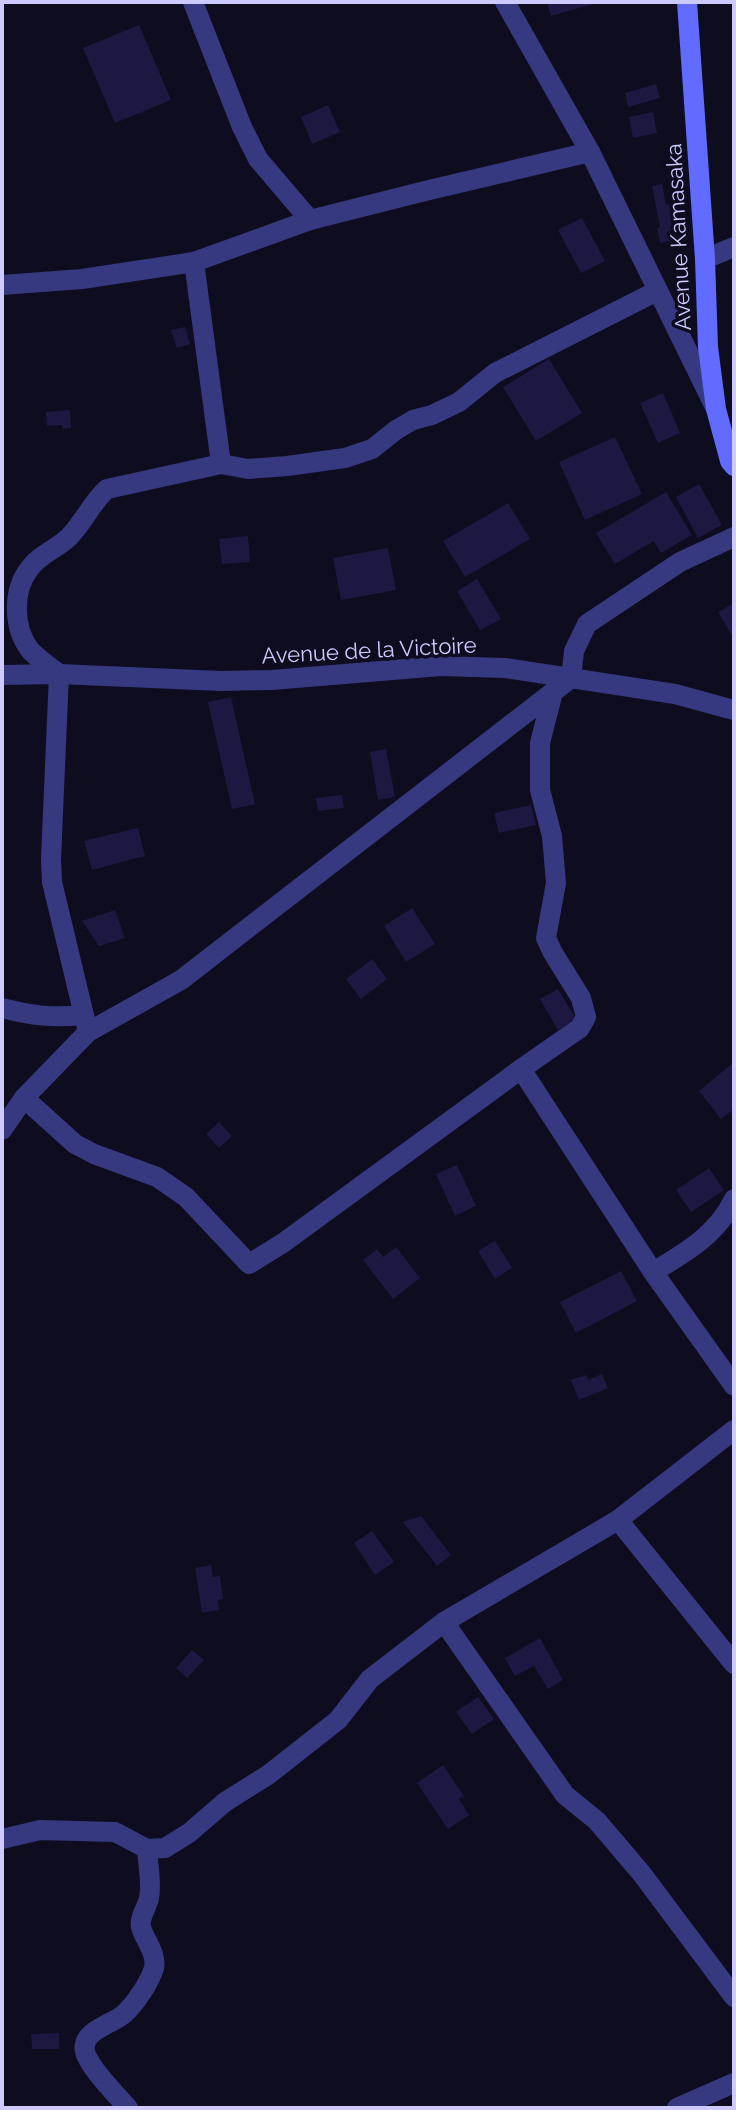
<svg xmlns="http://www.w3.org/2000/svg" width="736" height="2110" viewBox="0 0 736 2110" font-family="Raleway,sans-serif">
<rect width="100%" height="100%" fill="#0e0c1f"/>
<!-- building -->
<g fill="#1c1841">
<path d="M 547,2 L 596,2 L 596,3 L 551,16 Z"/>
<path d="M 139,25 L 171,100 L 115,123 L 83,48 Z"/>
<path d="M 656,84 L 660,98 L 628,107 L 625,93 Z"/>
<path d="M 328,105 L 340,132 L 312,144 L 301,117 Z"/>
<path d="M 653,112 L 657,133 L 633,138 L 629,117 Z"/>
<path d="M 662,184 L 666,205 L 678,202 L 682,223 L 675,224 L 678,239 L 660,243 L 657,228 L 660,227 L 652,186 Z"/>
<path d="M 582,218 L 605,261 L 581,273 L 558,230 Z"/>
<path d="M 185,327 L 190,344 L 177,348 L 171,330 Z"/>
<path d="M 549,359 L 582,413 L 536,441 L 503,387 Z"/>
<path d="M 663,393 L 680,433 L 658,443 L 640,403 Z"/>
<path d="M 70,410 L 71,428 L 62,429 L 62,425 L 47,426 L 46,412 Z"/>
<path d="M 615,437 L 642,494 L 585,520 L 559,462 Z"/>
<path d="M 699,484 L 722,525 L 698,538 L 676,497 Z"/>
<path d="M 666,492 L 692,535 L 661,553 L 654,541 L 615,564 L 596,533 Z"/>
<path d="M 508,503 L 530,539 L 465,577 L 443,541 Z"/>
<path d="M 248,536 L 250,562 L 222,564 L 219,539 Z"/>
<path d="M 388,548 L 396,590 L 341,600 L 333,558 Z"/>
<path d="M 477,579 L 501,619 L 480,630 L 457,591 Z"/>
<path d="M 734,603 L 734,639 L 718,612 Z"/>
<path d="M 231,697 L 255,804 L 232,809 L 208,702 Z"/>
<path d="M 386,749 L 395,797 L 378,800 L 370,752 Z"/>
<path d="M 342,795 L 344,808 L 318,811 L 316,798 Z"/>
<path d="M 531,805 L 536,825 L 499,833 L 494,813 Z"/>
<path d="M 138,828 L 145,856 L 92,870 L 84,841 Z"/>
<path d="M 412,908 L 435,944 L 406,962 L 384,926 Z"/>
<path d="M 115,910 L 125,938 L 99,946 L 82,921 Z"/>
<path d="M 372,959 L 387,979 L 361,999 L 346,979 Z"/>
<path d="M 558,989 L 576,1019 L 558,1030 L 540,999 Z"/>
<path d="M 734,1062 L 734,1109 L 721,1119 L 699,1091 Z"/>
<path d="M 219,1122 L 232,1136 L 219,1148 L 206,1134 Z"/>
<path d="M 457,1165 L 476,1206 L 455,1216 L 436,1174 Z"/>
<path d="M 709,1168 L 724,1190 L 691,1212 L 676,1190 Z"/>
<path d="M 495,1241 L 512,1268 L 495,1279 L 478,1251 Z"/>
<path d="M 396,1247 L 420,1278 L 393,1299 L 363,1260 L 377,1249 L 383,1257 Z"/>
<path d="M 621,1271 L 637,1301 L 576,1333 L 560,1302 Z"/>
<path d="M 602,1374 L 608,1388 L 579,1400 L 571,1380 L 586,1375 L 588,1380 Z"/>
<path d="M 421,1516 L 451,1555 L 437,1566 L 403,1522 Z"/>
<path d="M 372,1531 L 394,1562 L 375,1575 L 354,1543 Z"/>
<path d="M 211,1565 L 213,1577 L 220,1576 L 223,1599 L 218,1600 L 219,1610 L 202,1613 L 195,1568 Z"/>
<path d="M 540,1638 L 563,1680 L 548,1689 L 534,1666 L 515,1676 L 505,1658 Z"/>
<path d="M 192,1650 L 204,1660 L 187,1678 L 176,1668 Z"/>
<path d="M 478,1697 L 494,1719 L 472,1734 L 456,1712 Z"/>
<path d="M 443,1765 L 464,1796 L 459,1799 L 469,1815 L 448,1829 L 417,1783 Z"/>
<path d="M 59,2033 L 59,2049 L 32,2049 L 31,2034 Z"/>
</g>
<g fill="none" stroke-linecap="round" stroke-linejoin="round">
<!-- street -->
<g stroke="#36397f" stroke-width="20">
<path d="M 193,2 L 242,127 L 258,159 L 310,220"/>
<path d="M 505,2 L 590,152 L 714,405"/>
<path d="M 705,259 L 734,247"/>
<path d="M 194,262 L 221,464"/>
<path d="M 2,285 L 82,279 L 194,262 L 310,220 L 425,191 L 590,152"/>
<path d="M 2,675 L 59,674 L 221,681 L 272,680 L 441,666 L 505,668 L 675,694 L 734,710"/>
<path d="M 2,1008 C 32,1016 53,1018 84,1015"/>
<path d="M 88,1032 L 52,882 L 51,859 L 59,674 C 50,667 38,659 30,650 C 13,628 12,590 30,568 C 40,554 57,549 69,537 C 84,522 91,503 107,489 L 221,464 L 248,469 L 287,466 L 345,458 L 372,449 L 396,430 L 413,420 L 432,415 L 459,402 L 495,373 L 657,291"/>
<path d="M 521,1069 L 580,1028 L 586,1017 L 581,998 L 553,953 L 546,938 L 556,883 L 552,836 L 540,790 L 540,743 L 553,692"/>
<path d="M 24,1098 L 75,1144 L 94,1154 L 157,1177 L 186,1197 L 249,1264 L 283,1243 L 521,1069 L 653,1272 L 734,1386"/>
<path d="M 2,1130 L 24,1098 L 88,1032 L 181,980 L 571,678 L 574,651 L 587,624 L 680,562 L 734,537"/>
<path d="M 653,1272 C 685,1253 718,1234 734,1199"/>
<path d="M 618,1520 L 734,1664"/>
<path d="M 444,1622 L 565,1795 L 597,1821 L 642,1874 L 734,1997"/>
<path d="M 2,1839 L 40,1830 L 115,1832 L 147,1849 L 165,1848 L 189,1833 L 225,1802 L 268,1775 L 338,1720 L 370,1679 L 444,1622 L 618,1520 L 734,1430"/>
<path d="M 128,2108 C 114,2092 95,2074 86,2055 C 77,2031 112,2025 124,2014 C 135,2004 150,1982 154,1968 C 157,1953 145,1941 141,1927 C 139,1917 147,1908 149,1898 C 152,1883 148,1865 147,1849"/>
<path d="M 677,2108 L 734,2083"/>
</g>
<!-- secondary -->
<path stroke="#616bff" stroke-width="20" d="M 687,2 L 705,259 L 708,347 L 716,409 L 730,461 L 734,466"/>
</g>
<g text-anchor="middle" stroke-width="7" stroke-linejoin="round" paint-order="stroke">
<!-- street labels -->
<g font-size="22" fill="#cccaff" stroke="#0e0c1f">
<text transform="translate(678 237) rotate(-93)" y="8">Avenue Kamasaka</text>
<text transform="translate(369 650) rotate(-3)" y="8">Avenue de la Victoire</text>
</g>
</g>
<!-- border -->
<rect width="736" height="2110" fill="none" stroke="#cccaff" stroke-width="8"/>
</svg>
